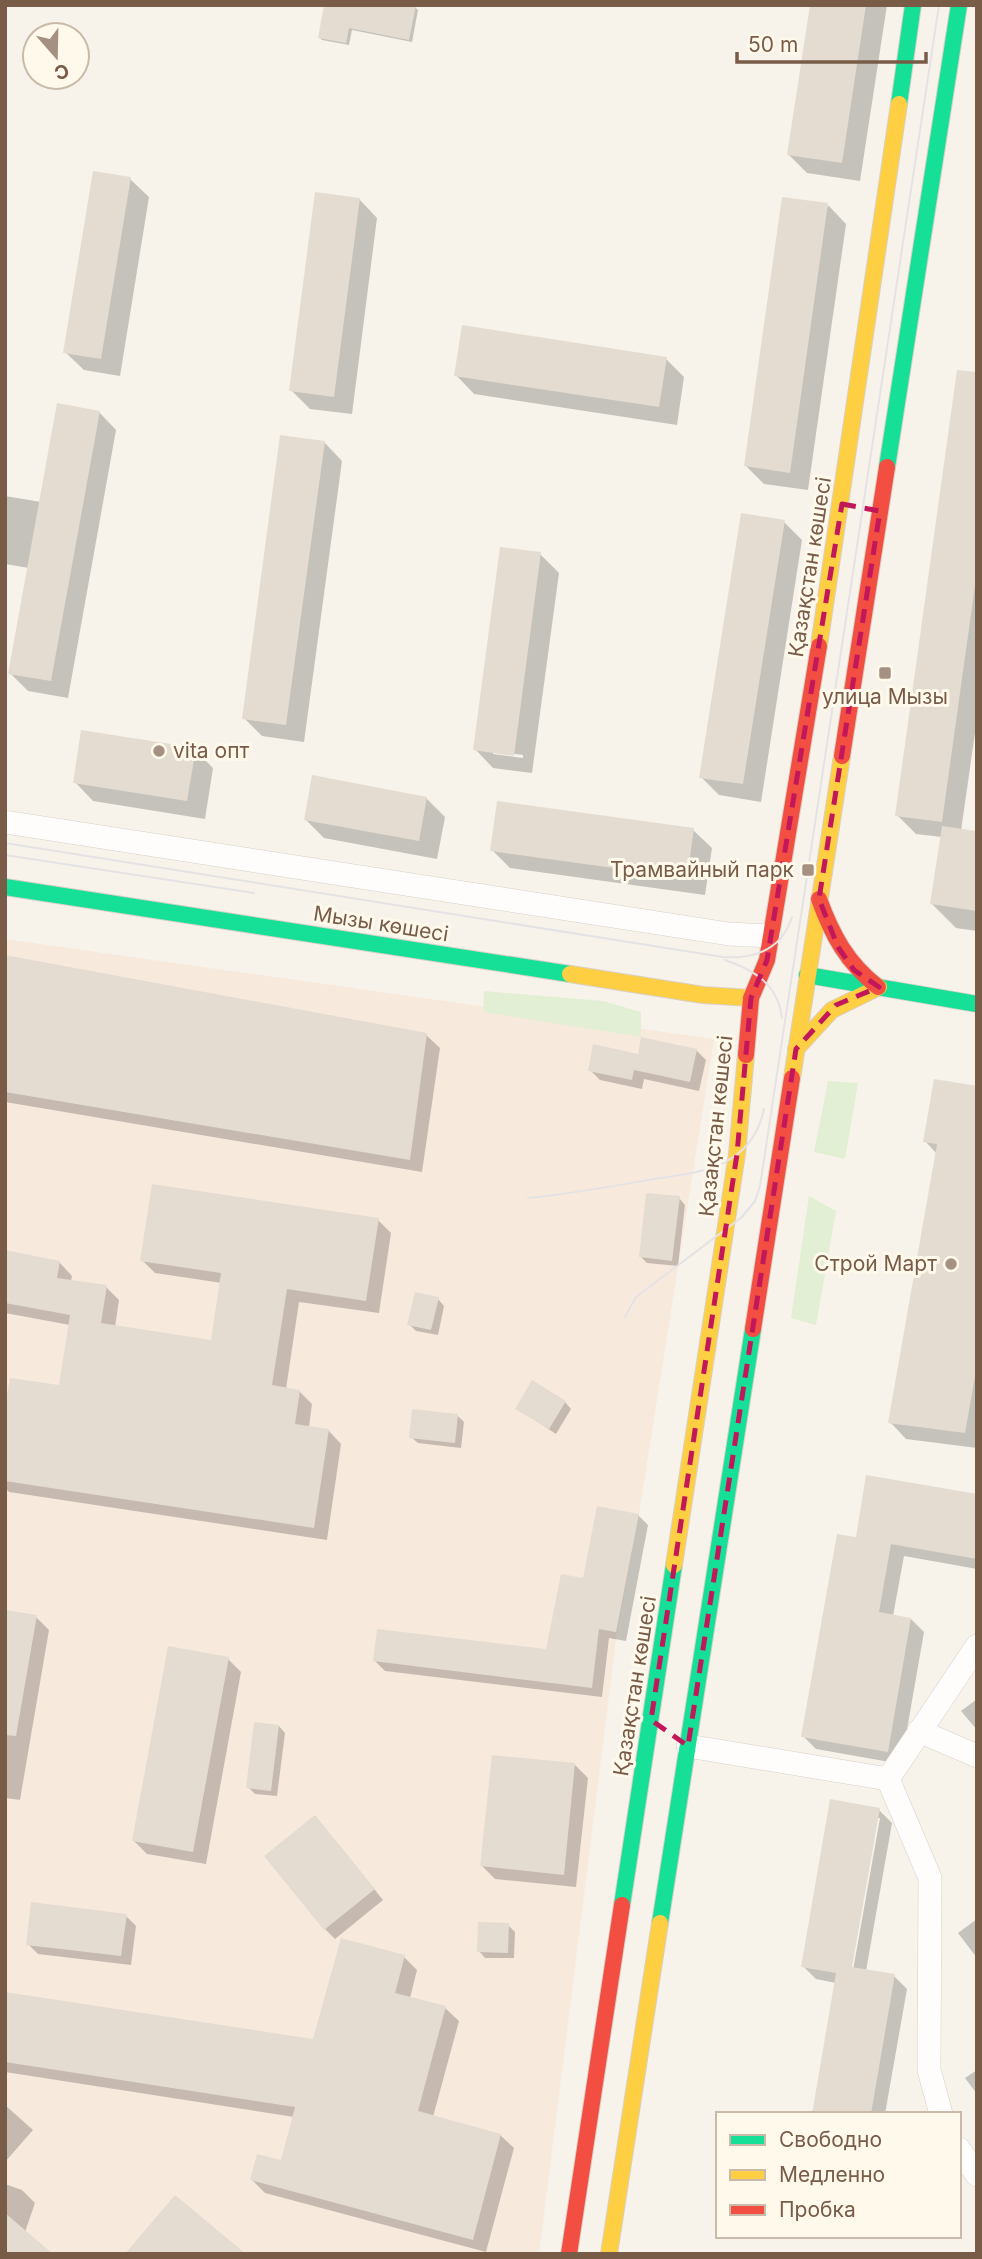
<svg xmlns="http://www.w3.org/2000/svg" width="982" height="2259" viewBox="0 0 982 2259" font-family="Inter,sans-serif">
<rect width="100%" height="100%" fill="#f7f3ea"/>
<!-- commercial -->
<path fill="#f8e9dd" d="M 5,939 L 714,1039 L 639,1514 L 617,1631 L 539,2254 L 5,2254 Z"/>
<!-- green -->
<g fill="#e2efd4">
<path d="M 484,991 L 603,1001 L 641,1012 L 641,1037 L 483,1012 Z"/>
<path d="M 828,1081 L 858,1083 L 845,1159 L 814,1152 Z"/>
<path d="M 809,1196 L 836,1211 L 816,1325 L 791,1318 Z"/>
</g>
<!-- shadow -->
<g fill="#0003" fill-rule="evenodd">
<path d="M 326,5 L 415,7 L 418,10 L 412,42 L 352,30 L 349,45 L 322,40 L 320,38 Z"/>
<path d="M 812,5 L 887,5 L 860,181 L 807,173 L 789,155 Z"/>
<path d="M 130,179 L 149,197 L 120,376 L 84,370 L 65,352 Z"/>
<path d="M 359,199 L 377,218 L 352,414 L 310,409 L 291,390 Z"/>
<path d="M 828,205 L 846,224 L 808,490 L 764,484 L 746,466 Z"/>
<path d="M 666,359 L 684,377 L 677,425 L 474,394 L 456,375 Z"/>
<path d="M 977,374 L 977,719 L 961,831 L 977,833 L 977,931 L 956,928 L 932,904 L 942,837 L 916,834 L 897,815 Z"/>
<path d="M 99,412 L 116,430 L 68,698 L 28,691 L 10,673 L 29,568 L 5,564 L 5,496 L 41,502 Z"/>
<path d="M 324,442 L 342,461 L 304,742 L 262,736 L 244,718 Z"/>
<path d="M 784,522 L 802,540 L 761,802 L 719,795 L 701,777 Z"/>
<path d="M 540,554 L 559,573 L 532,773 L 493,768 L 475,749 ZM 493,751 L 523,755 L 523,758 L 493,754 Z"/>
<path d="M 195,750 L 213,768 L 205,819 L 93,801 L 75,782 Z"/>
<path d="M 426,798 L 445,817 L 437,859 L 324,838 L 306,820 Z"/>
<path d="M 693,830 L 712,848 L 705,895 L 510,868 L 492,850 Z"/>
<path d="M 5,957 L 426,1035 L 440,1048 L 422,1172 L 5,1102 Z"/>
<path d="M 696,1050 L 706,1060 L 699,1091 L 644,1079 L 642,1089 L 600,1080 L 590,1070 L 639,1056 Z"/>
<path d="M 977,1088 L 977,1448 L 906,1439 L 890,1422 L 937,1154 L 925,1141 Z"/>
<path d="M 679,1198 L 685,1205 L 678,1266 L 647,1263 L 640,1256 Z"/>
<path d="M 378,1220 L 391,1233 L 379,1313 L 299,1302 L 286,1389 L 299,1391 L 312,1404 L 309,1427 L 328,1430 L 341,1444 L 327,1540 L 9,1492 L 5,1488 L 5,1418 L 61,1387 L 70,1325 L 5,1313 L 5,1252 L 59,1262 L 72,1276 L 71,1281 L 106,1287 L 119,1300 L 115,1327 L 213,1342 L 222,1283 L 155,1273 L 142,1260 Z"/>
<path d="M 438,1299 L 444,1306 L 438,1335 L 416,1331 L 409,1324 Z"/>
<path d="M 565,1402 L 571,1409 L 556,1434 L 518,1409 Z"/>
<path d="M 458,1416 L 464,1422 L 461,1448 L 418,1443 L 411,1437 Z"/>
<path d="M 977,1496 L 977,1569 L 904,1556 L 893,1616 L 911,1619 L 924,1632 L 901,1764 L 816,1749 L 803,1736 L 857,1539 Z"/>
<path d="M 638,1515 L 648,1525 L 626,1641 L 609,1638 L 602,1697 L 385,1671 L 375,1661 L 548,1651 L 584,1580 Z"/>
<path d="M 5,1612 L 36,1617 L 49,1630 L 20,1800 L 5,1798 Z"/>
<path d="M 228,1659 L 241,1672 L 206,1864 L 147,1854 L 134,1841 Z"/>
<path d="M 977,1699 L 977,1730 L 961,1711 Z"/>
<path d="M 279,1726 L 285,1733 L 277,1796 L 255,1794 L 248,1787 Z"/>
<path d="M 575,1765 L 588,1778 L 576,1887 L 495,1879 L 482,1866 Z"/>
<path d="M 879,1810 L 892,1823 L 866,1971 L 894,1976 L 907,1989 L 885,2114 L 813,2114 L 836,1983 L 816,1979 L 803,1966 ZM 876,1818 L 880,1818 L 852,1976 L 849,1975 Z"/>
<path d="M 324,1827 L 383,1900 L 335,1939 L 325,1929 Z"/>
<path d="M 126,1916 L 136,1926 L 131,1965 L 38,1954 L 28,1944 Z"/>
<path d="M 977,1919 L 977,1958 L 958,1933 Z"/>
<path d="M 508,1925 L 515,1932 L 514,1958 L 485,1958 L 479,1951 Z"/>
<path d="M 404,1957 L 417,1970 L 410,1998 L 445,2008 L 459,2021 L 433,2117 L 500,2135 L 514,2148 L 486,2252 L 265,2193 L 252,2180 L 282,2162 L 294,2117 L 5,2072 L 5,1993 L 315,2041 Z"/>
<path d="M 977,2070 L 977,2094 L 965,2078 Z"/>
<path d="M 5,2105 L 33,2130 L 5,2162 Z"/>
<path d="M 5,2184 L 22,2190 L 35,2203 L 25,2232 L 5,2254 Z"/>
</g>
<!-- building -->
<g fill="#e4dcd1">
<path d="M 324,5 L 416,5 L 409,40 L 349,28 L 346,43 L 318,38 Z"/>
<path d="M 810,5 L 866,5 L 842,163 L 787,155 Z"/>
<path d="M 93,171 L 131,177 L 101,359 L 63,353 Z"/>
<path d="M 315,192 L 360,198 L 334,397 L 289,391 Z"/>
<path d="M 782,197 L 828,203 L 790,473 L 744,466 Z"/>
<path d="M 462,325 L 667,357 L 659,407 L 454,376 Z"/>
<path d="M 957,370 L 977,372 L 977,571 L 942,822 L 895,816 Z"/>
<path d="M 57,403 L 100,411 L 51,681 L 8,674 Z"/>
<path d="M 280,435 L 325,441 L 286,725 L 242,719 Z"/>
<path d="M 741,513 L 785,520 L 743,784 L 699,778 Z"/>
<path d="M 500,547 L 541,552 L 514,756 L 473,750 Z"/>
<path d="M 81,730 L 196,748 L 187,801 L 73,783 Z"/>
<path d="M 312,775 L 427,797 L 419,841 L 304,820 Z"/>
<path d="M 497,801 L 694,828 L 687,878 L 490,851 Z"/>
<path d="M 942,826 L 977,831 L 977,911 L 930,904 Z"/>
<path d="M 5,955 L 427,1033 L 410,1160 L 5,1092 Z"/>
<path d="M 641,1037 L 697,1049 L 690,1082 L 634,1070 L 632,1080 L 588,1071 L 593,1044 L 638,1054 Z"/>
<path d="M 934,1079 L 977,1086 L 977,1365 L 965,1433 L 888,1423 L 937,1144 L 923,1142 Z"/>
<path d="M 152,1184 L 379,1218 L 366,1301 L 287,1289 L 272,1385 L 300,1390 L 295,1424 L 329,1429 L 314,1528 L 5,1481 L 5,1406 L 10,1378 L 59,1385 L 70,1315 L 5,1303 L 5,1250 L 60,1261 L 57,1278 L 107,1285 L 101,1323 L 211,1340 L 221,1273 L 140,1261 Z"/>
<path d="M 646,1193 L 680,1196 L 672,1261 L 639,1257 Z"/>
<path d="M 415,1292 L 439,1297 L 431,1330 L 407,1325 Z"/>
<path d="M 532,1380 L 566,1401 L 549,1429 L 515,1409 Z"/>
<path d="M 412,1409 L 458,1414 L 455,1443 L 409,1438 Z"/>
<path d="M 866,1475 L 977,1494 L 977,1559 L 891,1544 L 879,1612 L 911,1618 L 888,1752 L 801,1737 L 837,1534 L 856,1537 Z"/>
<path d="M 597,1506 L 639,1514 L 616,1632 L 599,1629 L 592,1688 L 373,1661 L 377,1629 L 546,1649 L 561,1574 L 583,1578 Z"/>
<path d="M 5,1610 L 37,1615 L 16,1736 L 5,1735 Z"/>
<path d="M 168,1646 L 229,1657 L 193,1852 L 132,1841 Z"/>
<path d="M 254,1722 L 279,1725 L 271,1791 L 246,1788 Z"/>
<path d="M 492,1755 L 575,1763 L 564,1875 L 480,1866 Z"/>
<path d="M 830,1799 L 880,1808 L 852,1967 L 895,1974 L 871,2114 L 812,2114 L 836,1973 L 801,1967 Z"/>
<path d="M 315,1815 L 375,1889 L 324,1930 L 264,1856 Z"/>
<path d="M 31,1902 L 127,1914 L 121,1956 L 26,1945 Z"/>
<path d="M 478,1922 L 509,1923 L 508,1953 L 477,1952 Z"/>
<path d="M 341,1938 L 405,1955 L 395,1993 L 446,2006 L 418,2111 L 501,2134 L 473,2240 L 250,2180 L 257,2154 L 281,2160 L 295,2107 L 5,2062 L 5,1992 L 313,2039 Z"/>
<path d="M 175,2195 L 246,2254 L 125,2254 Z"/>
<path d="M 5,2213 L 53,2254 L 5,2254 Z"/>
</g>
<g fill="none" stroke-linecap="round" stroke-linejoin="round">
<defs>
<g id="street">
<path d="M 5,822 L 729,934 L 770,936"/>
<path d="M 919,1731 L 977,1756"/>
<path d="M 688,1746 L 888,1779 L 977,1646"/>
<path d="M 888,1779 L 930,1878 L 929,2070 L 941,2114"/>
<path d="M 959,2149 L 977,2175"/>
</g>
<g id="fast">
<path d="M 899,104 L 913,5"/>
<path d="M 887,467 L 959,5"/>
<path d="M 5,887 L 570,974"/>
<path d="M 807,975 L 977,1004"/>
<path d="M 622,1905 L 674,1565"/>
<path d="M 660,1923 L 753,1329"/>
</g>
<g id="slow">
<path d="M 819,646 L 899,104"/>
<path d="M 570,974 L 703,995 L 751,998"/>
<path d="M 796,1049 L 832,1010 L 879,987"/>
<path d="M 792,1078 L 842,756"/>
<path d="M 674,1565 L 737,1154 L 746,1055"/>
<path d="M 609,2254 L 660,1923"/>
</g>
<g id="jam">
<path d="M 842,756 L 887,467"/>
<path d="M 819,899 C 832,935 847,963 878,987"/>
<path d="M 746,1055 L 751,998 L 767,960 L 819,646"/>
<path d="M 753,1329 L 792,1078"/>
<path d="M 569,2254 L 622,1905"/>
</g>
</defs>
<!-- street casing -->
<use href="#street" stroke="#d7d0c8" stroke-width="24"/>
<!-- fast casing -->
<use href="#fast" stroke="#d7d0c6" stroke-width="18"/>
<!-- slow casing -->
<use href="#slow" stroke="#d7d0c6" stroke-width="18"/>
<!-- jam casing -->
<use href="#jam" stroke="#d7d0c6" stroke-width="18"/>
<!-- street -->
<use href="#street" stroke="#fefdfc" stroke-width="23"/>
<!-- fast -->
<use href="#fast" stroke="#16e098" stroke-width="16"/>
<!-- slow -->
<use href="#slow" stroke="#ffcf43" stroke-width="16"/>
<!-- jam -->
<use href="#jam" stroke="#f24e42" stroke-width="16"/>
<!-- tram -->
<g stroke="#e5e2e5" stroke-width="2">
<path d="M 5,843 L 723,957 C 755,959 782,949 792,917"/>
<path d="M 5,855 L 254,893"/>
<path d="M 725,960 C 755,970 778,985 782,1018"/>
<path d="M 528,1198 C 571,1194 613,1186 655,1179 C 678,1175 703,1173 723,1163 C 746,1152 759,1133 764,1109"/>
<path d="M 625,1317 L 636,1297 L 742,1217 L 755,1201 L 760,1186 L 939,5"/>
</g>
</g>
<!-- marked area -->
<path fill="none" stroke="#c2185b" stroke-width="5" stroke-dasharray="14 9" stroke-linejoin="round" d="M 842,504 L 880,511 L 819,899 L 838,947 L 854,970 L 879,987 L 836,1005 L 796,1049 L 688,1746 L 651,1720 L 737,1154 L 751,998 L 767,960 Z"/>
<!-- markers -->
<g fill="#a49181" stroke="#fff9ec" stroke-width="2.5">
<rect x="878" y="666" width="14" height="14" rx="3.5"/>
<circle cx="159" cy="751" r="7"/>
<rect x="801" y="863" width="14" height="14" rx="3.5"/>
<circle cx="951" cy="1264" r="7"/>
</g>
<g text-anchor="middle" stroke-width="6" stroke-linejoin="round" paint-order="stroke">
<!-- street labels -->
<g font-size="21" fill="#785c48" stroke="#fff9ec">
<text transform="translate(810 567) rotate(-81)" y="7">Қазақстан көшесі</text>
<text transform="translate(381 924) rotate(9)" y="7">Мызы көшесі</text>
<text transform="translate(716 1126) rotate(-84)" y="7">Қазақстан көшесі</text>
<text transform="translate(635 1686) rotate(-81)" y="7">Қазақстан көшесі</text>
</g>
<!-- poi labels -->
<g font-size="21" fill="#785c48" stroke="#fff9ec" text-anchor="end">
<text x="885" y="704" text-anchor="middle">улица Мызы</text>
<text x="173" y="758" text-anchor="start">vita опт</text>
<text x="794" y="877">Трамвайный парк</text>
<text x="937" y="1271">Строй Март</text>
</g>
</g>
<!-- border -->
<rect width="982" height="2259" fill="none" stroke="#785c48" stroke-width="14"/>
<!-- legend -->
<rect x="716" y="2112" width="245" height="126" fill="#fff9ec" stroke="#c9baaa" stroke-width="2"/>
<rect x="730" y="2135" width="35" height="10" fill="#16e098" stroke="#c9baaa" stroke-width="2"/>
<text x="779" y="2147" font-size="21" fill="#785c48">Свободно</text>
<rect x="730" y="2170" width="35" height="10" fill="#ffcf43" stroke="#c9baaa" stroke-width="2"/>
<text x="779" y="2182" font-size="21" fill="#785c48">Медленно</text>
<rect x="730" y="2205" width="35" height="10" fill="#f24e42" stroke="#c9baaa" stroke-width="2"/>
<text x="779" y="2217" font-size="21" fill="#785c48">Пробка</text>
<!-- north arrow -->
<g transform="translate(56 56) rotate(160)"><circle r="33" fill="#fff9ec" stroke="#c9baaa" stroke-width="2"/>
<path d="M0-5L12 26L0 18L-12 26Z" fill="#a49181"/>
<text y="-10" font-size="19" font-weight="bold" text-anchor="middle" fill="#785c48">С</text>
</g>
<!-- scale -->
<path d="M737 52v10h189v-10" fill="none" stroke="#785c48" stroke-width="3.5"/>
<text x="748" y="52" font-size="21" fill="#785c48" stroke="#fff9ec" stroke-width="5" paint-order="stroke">50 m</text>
</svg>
